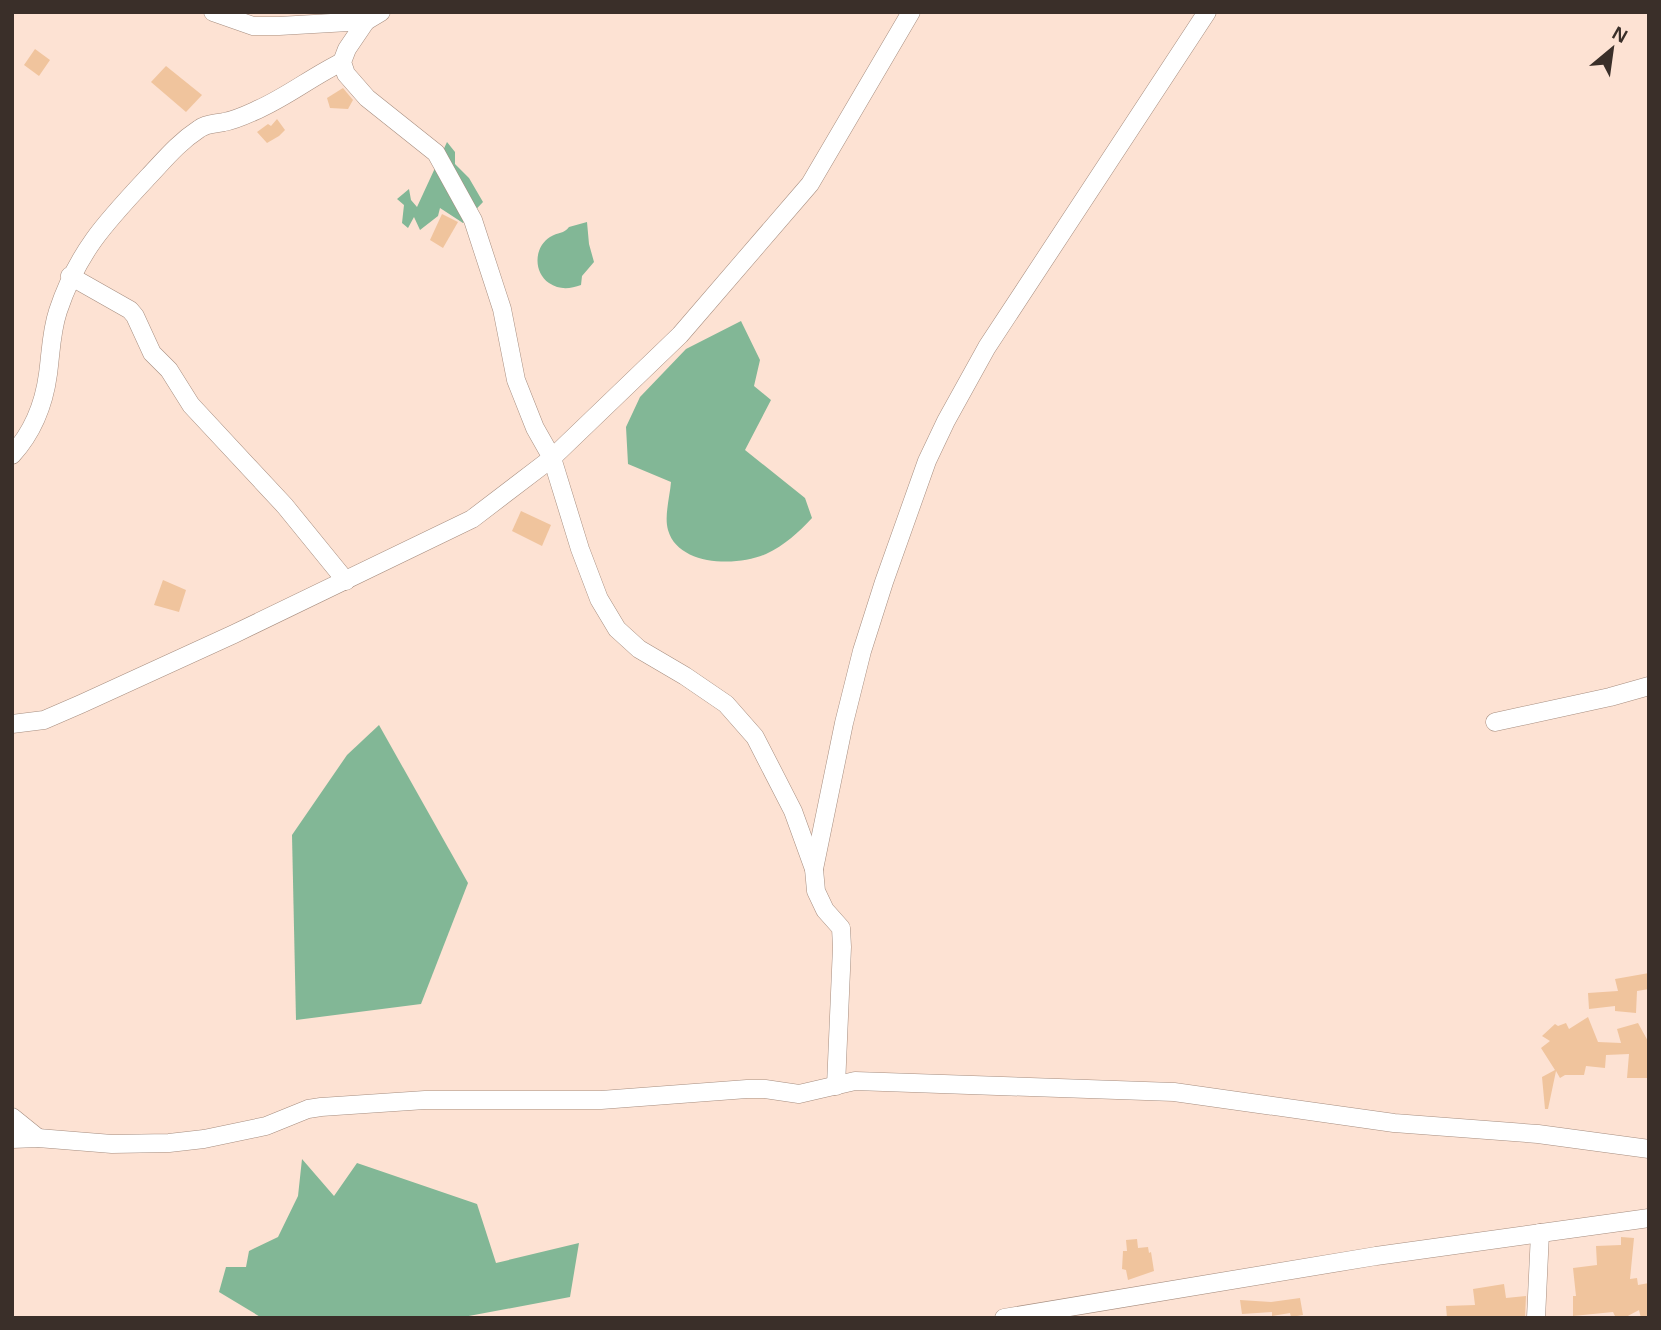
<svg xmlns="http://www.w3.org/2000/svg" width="1661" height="1330" viewBox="0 0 1661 1330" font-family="Arial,sans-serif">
<rect width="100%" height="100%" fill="#fde2d3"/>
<!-- forest -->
<g fill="#82b796">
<path d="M 447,142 L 455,152 L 455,164 L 469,178 L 483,202 L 463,223 L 440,208 L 438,216 L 420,230 L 414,217 L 408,228 L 402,223 L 404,205 L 397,199 L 409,189 L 411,200 L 417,207 Z"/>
<path d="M 587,222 L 589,244 L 594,262 L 582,276 L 581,285 C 570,289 559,290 549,283 C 533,272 534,247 550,237 C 558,232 564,234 569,227 Z"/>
<path d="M 741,321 L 760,360 L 754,386 L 771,400 L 745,450 L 805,498 L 812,518 C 798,533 785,545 766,554 C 737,567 678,566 668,530 C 664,516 670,496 671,482 L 628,464 L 626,427 L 640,397 L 686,349 Z"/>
<path d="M 379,725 L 468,883 L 421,1004 L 296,1020 L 292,835 L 347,755 Z"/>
<path d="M 302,1159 L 334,1196 L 357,1163 L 477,1204 L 496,1263 L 579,1243 L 570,1297 L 458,1318 L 262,1318 L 219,1292 L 226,1267 L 246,1267 L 249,1251 L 278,1237 L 298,1196 Z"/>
</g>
<!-- building -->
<g fill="#f0c49d">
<path d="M 35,49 L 50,60 L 39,76 L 24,65 Z"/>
<path d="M 166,66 L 202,95 L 186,112 L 151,82 Z"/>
<path d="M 343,88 L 353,100 L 348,109 L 330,108 L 327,98 Z"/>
<path d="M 277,119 L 285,130 L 279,136 L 267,143 L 257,132 L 268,124 L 271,126 Z"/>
<path d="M 442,214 L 458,222 L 443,248 L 430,240 Z"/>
<path d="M 521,511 L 551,525 L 542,546 L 512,531 Z"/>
<path d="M 163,580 L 186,590 L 179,612 L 154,605 Z"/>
<path d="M 1649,973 L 1649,989 L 1637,991 L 1636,1013 L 1615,1011 L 1615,1006 L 1589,1009 L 1588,993 L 1618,991 L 1615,979 Z"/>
<path d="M 1588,1017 L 1598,1042 L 1621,1043 L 1617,1029 L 1638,1023 L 1649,1043 L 1649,1078 L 1627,1078 L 1629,1054 L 1606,1055 L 1605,1068 L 1586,1066 L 1584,1075 L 1565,1075 L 1560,1078 L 1556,1071 L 1548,1109 L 1545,1109 L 1542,1077 L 1555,1070 L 1541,1048 L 1550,1041 L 1542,1036 L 1555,1024 L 1558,1026 L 1566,1023 L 1569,1029 Z"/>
<path d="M 1621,1237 L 1634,1238 L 1630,1279 L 1637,1278 L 1638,1285 L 1649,1283 L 1649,1318 L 1641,1318 L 1639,1310 L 1624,1318 L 1616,1318 L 1613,1312 L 1573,1316 L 1573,1296 L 1576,1296 L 1573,1268 L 1597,1265 L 1596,1246 L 1621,1245 Z"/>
<path d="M 1137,1239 L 1138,1248 L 1148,1247 L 1149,1253 L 1151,1252 L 1154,1271 L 1128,1280 L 1126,1270 L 1122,1269 L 1123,1251 L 1127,1251 L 1126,1240 Z"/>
<path d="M 1504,1284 L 1506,1298 L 1526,1296 L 1525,1318 L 1447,1318 L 1446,1306 L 1475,1305 L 1473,1289 Z"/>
<path d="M 1300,1298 L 1303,1315 L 1291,1317 L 1290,1313 L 1272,1316 L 1272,1312 L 1242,1314 L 1240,1300 L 1271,1302 Z"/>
</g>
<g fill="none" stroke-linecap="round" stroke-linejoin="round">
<defs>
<g id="minor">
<path d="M 213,12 L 253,26 L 279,26 L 366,21 L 381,12"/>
<path d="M 366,21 L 347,49 L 342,62 L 346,74 L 367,98 L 436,153 L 473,220 L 502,309 L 516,380 L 535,428 L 552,458 L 580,549 L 599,599 L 617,629 L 639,649 L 685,676 L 726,704 L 755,737 L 793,811 L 814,869 L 816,891 L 825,910 L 841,928 L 842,947 L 836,1086"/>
<path d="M 70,276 L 130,310 L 135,316 L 152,353 L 169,370 L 191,405 L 285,506 L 346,581"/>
<path d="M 12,455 C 32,433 44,404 48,374 C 51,352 51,332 58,311 C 78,251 106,222 149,176 C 165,159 179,142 199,129 C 207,123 215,124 224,122 C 236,120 248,114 259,109 C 288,96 313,76 342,62"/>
<path d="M 1495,722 L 1610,697 L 1649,686"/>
<path d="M 12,724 L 44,720 L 81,704 L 234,634 L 472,519 L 552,458 L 680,335 L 810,184 L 911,12"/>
<path d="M 814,869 L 844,723 L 862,651 L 884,582 L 927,461 L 946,421 L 987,347 L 1207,12"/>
<path d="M 12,1117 L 38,1138"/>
<path d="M 12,1139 L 38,1138 L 112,1144 L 169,1143 L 204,1139 L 266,1126 L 308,1109 L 321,1107 L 425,1100 L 601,1100 L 747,1089 L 765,1089 L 799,1094 L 855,1081 L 1174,1092 L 1394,1123 L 1538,1134 L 1649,1149"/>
<path d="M 1004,1318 L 1376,1256 L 1649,1218"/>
<path d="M 1536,1318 L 1540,1233"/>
</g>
</defs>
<!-- minor casing -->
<use href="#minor" stroke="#a68d7f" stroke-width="19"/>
<!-- minor -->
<use href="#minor" stroke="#fff" stroke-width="18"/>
</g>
<!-- border -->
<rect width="1661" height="1330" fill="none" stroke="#3a2f29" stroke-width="28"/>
<!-- north arrow -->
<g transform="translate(1612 49) rotate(29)" stroke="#fde2d3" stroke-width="5" paint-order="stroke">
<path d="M0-5L12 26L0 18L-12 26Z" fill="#3a2f29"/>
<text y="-10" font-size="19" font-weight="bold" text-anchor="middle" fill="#3a2f29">N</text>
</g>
</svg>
